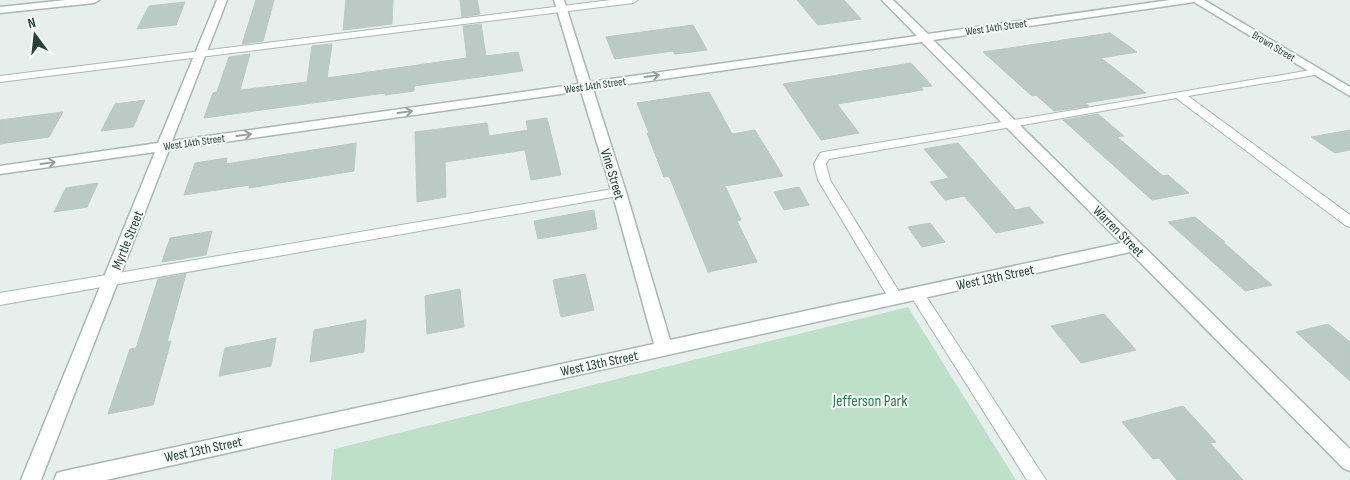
<svg xmlns="http://www.w3.org/2000/svg" width="1350" height="480" viewBox="0 0 1350 480" font-family="'Sofia Sans Condensed',sans-serif">
<rect width="100%" height="100%" fill="#e6efeb"/>
<!-- green -->
<path fill="#bfe0c8" d="M 908,307 L 1016,480 L 331,480 L 334,449 Z"/>
<!-- building -->
<g fill="#bbcac4" stroke="#b8c9c2">
<path d="M 256,0 L 274,0 L 263,41 L 242,44 Z"/>
<path d="M 346,0 L 393,0 L 392,24 L 343,30 Z"/>
<path d="M 460,0 L 477,0 L 480,14 L 462,17 Z"/>
<path d="M 797,0 L 844,0 L 861,19 L 818,25 Z"/>
<path d="M 185,2 L 176,25 L 137,29 L 149,6 Z"/>
<path d="M 481,24 L 486,56 L 518,52 L 523,71 L 414,86 L 414,91 L 385,95 L 385,93 L 204,118 L 213,93 L 217,92 L 229,57 L 250,54 L 240,90 L 307,82 L 312,46 L 332,44 L 327,78 L 467,58 L 463,26 Z"/>
<path d="M 693,25 L 707,50 L 675,54 L 673,51 L 615,59 L 606,37 Z"/>
<path d="M 1110,33 L 1137,52 L 1101,58 L 1146,93 L 1085,103 L 1089,106 L 1054,111 L 1036,95 L 1032,96 L 983,52 Z"/>
<path d="M 911,63 L 932,86 L 921,87 L 923,90 L 837,104 L 859,133 L 821,140 L 783,84 Z"/>
<path d="M 709,92 L 732,134 L 755,130 L 783,176 L 725,186 L 741,220 L 737,221 L 757,262 L 708,272 L 669,176 L 664,177 L 647,133 L 649,133 L 637,103 Z"/>
<path d="M 145,100 L 133,127 L 101,131 L 115,104 Z"/>
<path d="M 63,112 L 49,137 L 0,144 L 0,120 Z"/>
<path d="M 1098,114 L 1124,136 L 1117,137 L 1163,176 L 1168,175 L 1189,193 L 1152,200 L 1063,120 Z"/>
<path d="M 547,118 L 561,175 L 531,180 L 525,150 L 445,162 L 446,197 L 417,202 L 415,132 L 487,123 L 489,136 L 528,130 L 526,121 Z"/>
<path d="M 1350,130 L 1350,150 L 1335,153 L 1311,137 Z"/>
<path d="M 356,143 L 354,171 L 249,188 L 250,185 L 184,195 L 195,163 L 227,158 L 226,164 Z"/>
<path d="M 958,143 L 1016,210 L 1029,207 L 1044,223 L 996,233 L 964,196 L 945,200 L 930,182 L 949,178 L 924,149 Z"/>
<path d="M 98,183 L 87,207 L 54,212 L 66,188 Z"/>
<path d="M 799,187 L 809,205 L 784,210 L 774,192 Z"/>
<path d="M 594,210 L 597,229 L 538,239 L 534,221 Z"/>
<path d="M 1195,217 L 1225,242 L 1223,242 L 1272,285 L 1245,291 L 1168,222 Z"/>
<path d="M 930,223 L 945,242 L 922,247 L 908,227 Z"/>
<path d="M 212,231 L 206,255 L 162,262 L 170,238 Z"/>
<path d="M 186,274 L 167,342 L 171,341 L 153,405 L 108,414 L 130,349 L 136,348 L 158,279 Z"/>
<path d="M 585,274 L 594,310 L 561,317 L 553,280 Z"/>
<path d="M 460,289 L 464,327 L 427,334 L 425,296 Z"/>
<path d="M 1104,314 L 1136,350 L 1081,363 L 1051,326 Z"/>
<path d="M 366,320 L 364,352 L 310,362 L 314,330 Z"/>
<path d="M 1328,324 L 1350,342 L 1350,381 L 1296,332 Z"/>
<path d="M 276,338 L 271,366 L 219,376 L 225,348 Z"/>
<path d="M 1183,406 L 1216,442 L 1210,443 L 1243,480 L 1177,480 L 1159,458 L 1153,459 L 1122,422 Z"/>
</g>
<g fill="none" stroke-linecap="round" stroke-linejoin="round">
<defs>
<g id="lane">
<path d="M 611,0 L 638,0 L 633,3 L 0,82 L 0,76 Z"/>
<path d="M 1317,69 L 1321,70 L 1322,72 L 1321,74 L 1188,96 L 1350,215 L 1350,227 L 1345,225 L 1176,98 L 829,159 L 826,164 L 830,180 L 903,298 L 901,302 L 896,304 L 891,302 L 818,180 L 814,164 L 820,153 L 824,152 Z"/>
<path d="M 619,188 L 625,192 L 624,195 L 0,305 L 0,293 Z"/>
<path d="M 917,288 L 922,290 L 1046,480 L 1027,480 L 912,298 L 910,294 L 912,290 Z"/>
</g>
<g id="street">
<path d="M 66,0 L 99,0 L 94,3 L 0,13 L 0,7 Z"/>
<path d="M 217,0 L 227,0 L 172,141 L 579,84 L 554,0 L 564,0 L 590,82 L 917,36 L 882,0 L 893,0 L 928,34 L 1170,0 L 1204,0 L 1350,87 L 1350,96 L 1194,2 L 933,40 L 1350,449 L 1350,471 L 1343,468 L 1130,252 L 106,480 L 54,480 L 57,473 L 64,471 L 654,344 L 612,192 L 581,91 L 169,150 L 41,480 L 21,480 L 155,152 L 0,174 L 0,166 L 158,143 ZM 922,42 L 1121,243 L 670,340 L 626,192 L 593,89 Z"/>
</g>
</defs>
<!-- lane casing -->
<use href="#lane" stroke="#a8b8b2" stroke-width="2"/>
<!-- street casing -->
<use href="#street" stroke="#a8b8b2" stroke-width="3"/>
<!-- lane -->
<use href="#lane" fill="#fff" fill-rule="evenodd"/>
<!-- street -->
<use href="#street" fill="#fff" fill-rule="evenodd"/>
</g>
<!-- one-way arrows -->
<defs><path id="oneway-shaft" d="M-6 0H5M1.5-3L5.5 0L1.5 3" fill="none" stroke-width="1.6" stroke-linecap="round" stroke-linejoin="round" transform="scale(1.25)"/></defs>
<g stroke="#92a09c">
<use href="#oneway-shaft" transform="translate(652 76) rotate(-8)"/>
<use href="#oneway-shaft" transform="translate(405 112) rotate(-8)"/>
<use href="#oneway-shaft" transform="translate(244 135) rotate(-8)"/>
<use href="#oneway-shaft" transform="translate(48 163) rotate(-8)"/>
</g>
<g text-anchor="middle" stroke-width="4" stroke-linejoin="round" paint-order="stroke">
<!-- far-street labels -->
<g font-size="11" fill="#24423a" stroke="#f7fbf9">
<text transform="translate(996 27) rotate(-8)" y="4">West 14th Street</text>
<text transform="translate(1274 46) rotate(31)" y="4">Brown Street</text>
<text transform="translate(595 85) rotate(-8)" y="4">West 14th Street</text>
<text transform="translate(194 142) rotate(-8)" y="4">West 14th Street</text>
</g>
<!-- street labels -->
<g font-size="14" fill="#24423a" stroke="#f7fbf9">
<text transform="translate(613 174) rotate(73)" y="5">Vine Street</text>
<text transform="translate(1119 231) rotate(45)" y="5">Warren Street</text>
<text transform="translate(127 240) rotate(-68)" y="5">Myrtle Street</text>
<text transform="translate(995 277) rotate(-12)" y="5">West 13th Street</text>
<text transform="translate(599 363) rotate(-12)" y="5">West 13th Street</text>
<text transform="translate(203 449) rotate(-12)" y="5">West 13th Street</text>
</g>
<!-- near-park labels -->
<g font-size="16" fill="#2d7a4b" stroke="#f7fbf9">
<text x="870" y="406">Jefferson Park</text>
</g>
</g>
<!-- north arrow -->
<g transform="translate(35 35) rotate(345)" stroke="#f7fbf9" stroke-width="4" paint-order="stroke">
<path d="M0-4L9 19L0 12L-9 19Z" fill="#24423a"/>
<text y="-8" font-size="14" font-weight="bold" text-anchor="middle" fill="#24423a">N</text>
</g>
</svg>
